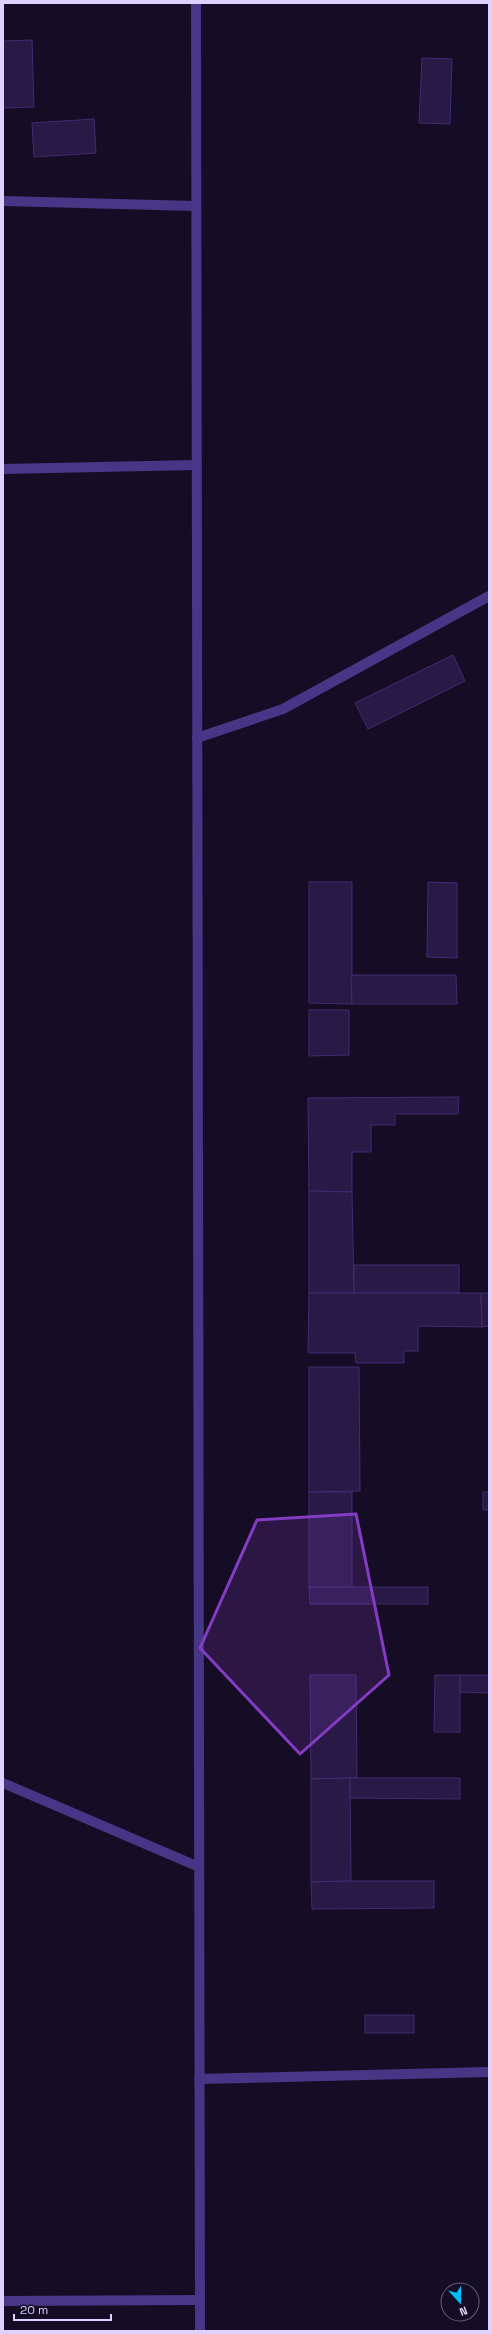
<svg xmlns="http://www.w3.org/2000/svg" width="492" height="2334" viewBox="0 0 492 2334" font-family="'Space Grotesk',sans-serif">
<rect width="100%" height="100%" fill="#150d25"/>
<!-- building -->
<g fill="#291946" stroke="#432a73">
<path d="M 32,40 L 34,107 L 3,108 L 3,41 Z"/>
<path d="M 422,58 L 452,59 L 450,124 L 419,123 Z"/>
<path d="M 94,119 L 96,153 L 34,157 L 32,123 Z"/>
<path d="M 453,655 L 465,681 L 368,729 L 355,703 Z"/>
<path d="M 309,882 L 352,882 L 352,1004 L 309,1003 Z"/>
<path d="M 428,882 L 457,883 L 457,958 L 427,957 Z"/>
<path d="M 351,975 L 456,975 L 457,1004 L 352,1004 Z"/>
<path d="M 309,1010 L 349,1010 L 349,1055 L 309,1056 Z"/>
<path d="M 459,1097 L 458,1114 L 395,1114 L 395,1125 L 371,1125 L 371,1152 L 352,1152 L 352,1192 L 309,1191 L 308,1098 Z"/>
<path d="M 309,1191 L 352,1192 L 354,1293 L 309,1293 Z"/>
<rect x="354" y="1265" width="105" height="28"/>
<path d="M 309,1293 L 481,1293 L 482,1327 L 418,1326 L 418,1351 L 404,1351 L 404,1363 L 356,1363 L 355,1353 L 308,1353 Z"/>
<path d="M 481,1293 L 489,1293 L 489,1326 L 482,1327 Z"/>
<path d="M 309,1367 L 359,1367 L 360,1491 L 309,1492 Z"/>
<rect x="309" y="1492" width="43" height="95"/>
<rect x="483" y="1492" width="6" height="18"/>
<path d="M 309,1587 L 428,1587 L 428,1604 L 310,1604 Z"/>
<path d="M 310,1675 L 356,1675 L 357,1778 L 311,1779 Z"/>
<path d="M 435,1675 L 460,1675 L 460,1732 L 434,1732 Z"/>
<path d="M 460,1675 L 489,1675 L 489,1693 L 460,1692 Z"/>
<path d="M 350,1778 L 351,1881 L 311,1882 L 311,1779 Z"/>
<path d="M 350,1778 L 460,1778 L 460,1799 L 350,1798 Z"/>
<path d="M 351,1881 L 434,1881 L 434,1908 L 312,1909 L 311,1882 Z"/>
<rect x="365" y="2015" width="49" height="18"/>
</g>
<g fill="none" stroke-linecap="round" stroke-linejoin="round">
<!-- service -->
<g stroke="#453786" stroke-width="10">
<path d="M 3,469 L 196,465"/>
<path d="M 3,2301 L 200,2300"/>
</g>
<!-- minor -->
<g stroke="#453786" stroke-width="10">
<path d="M 196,3 L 200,2331"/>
<path d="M 3,201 L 195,206"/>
<path d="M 197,738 L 283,709 L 489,596"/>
<path d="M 3,1783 L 199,1867"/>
<path d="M 199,2079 L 489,2072"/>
</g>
</g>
<!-- marked area -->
<path fill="#853cc5" fill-opacity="0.2" stroke="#853cc5" stroke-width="3" stroke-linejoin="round" d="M 356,1514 L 389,1675 L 300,1754 L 200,1648 L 257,1520 Z"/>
<!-- border -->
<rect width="492" height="2334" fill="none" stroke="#ddd1ff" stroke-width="8"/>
<!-- north arrow -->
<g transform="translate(460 2302) rotate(159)"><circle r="19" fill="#150d25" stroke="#655b7c"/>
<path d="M0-3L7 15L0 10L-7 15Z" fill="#00befc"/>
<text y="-6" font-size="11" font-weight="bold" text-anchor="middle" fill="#ddd1ff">N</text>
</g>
<!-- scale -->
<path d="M14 2314v6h97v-6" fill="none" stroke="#ddd1ff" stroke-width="2"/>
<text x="20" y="2314" font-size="12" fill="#ddd1ff" stroke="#150d25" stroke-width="3" paint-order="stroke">20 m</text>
</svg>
